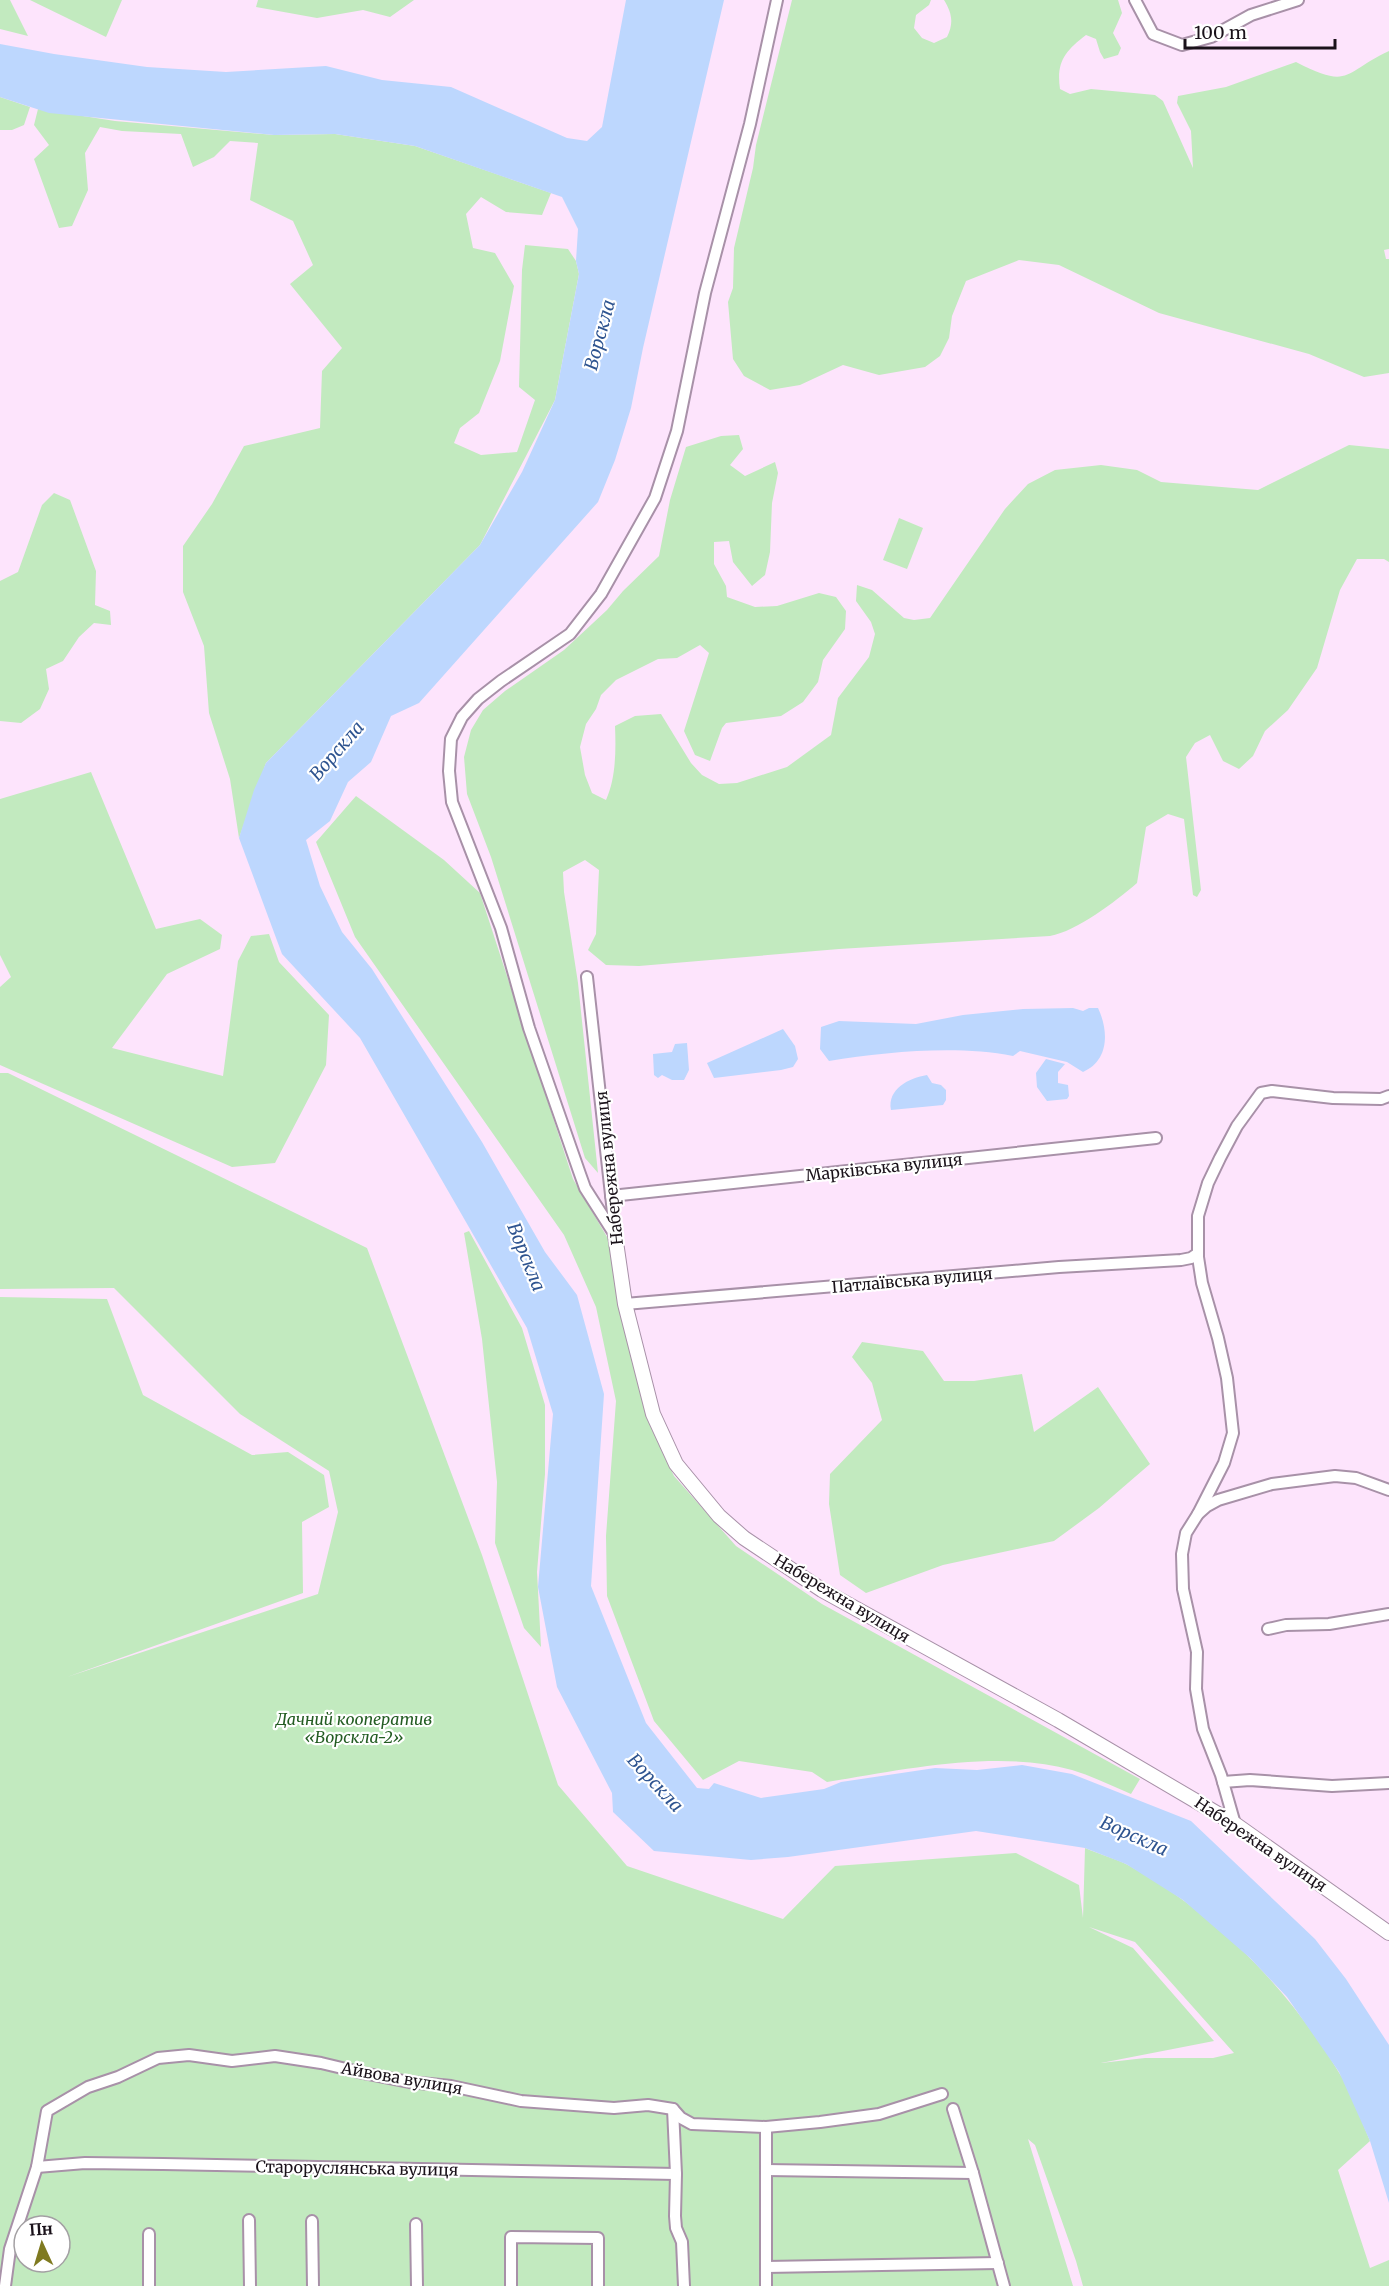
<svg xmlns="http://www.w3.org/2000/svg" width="1389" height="2286" viewBox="0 0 1389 2286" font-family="Merriweather,serif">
<rect width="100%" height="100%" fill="#fde4fc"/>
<!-- green -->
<g fill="#c2eabf" fill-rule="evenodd">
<path d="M 0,0 L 10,0 L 28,36 L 0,29 Z"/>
<path d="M 30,0 L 122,0 L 106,37 Z"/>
<path d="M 258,0 L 414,0 L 390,17 L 363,10 L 317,18 L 256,7 Z"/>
<path d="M 792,0 L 931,0 L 929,5 L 916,15 L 914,28 L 922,38 L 934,43 L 947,37 C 954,23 952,13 944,0 L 1118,0 L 1122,13 L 1113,33 L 1121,48 L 1118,55 L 1104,59 L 1100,52 L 1096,39 L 1086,35 C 1065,51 1056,62 1060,89 L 1070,94 L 1091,89 L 1155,95 L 1163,101 L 1193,168 L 1191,131 L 1177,103 L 1178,96 L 1226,87 L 1296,62 C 1351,90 1342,73 1389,51 L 1389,249 L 1384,250 L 1386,259 L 1389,259 L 1389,373 L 1364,377 L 1309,354 L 1159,313 L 1059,265 L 1019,260 L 966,281 L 952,316 L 949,338 L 940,356 L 925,367 L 879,375 L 843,365 L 800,385 L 770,390 L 744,376 L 733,359 L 728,302 L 733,288 L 734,248 L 753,168 L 756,145 Z"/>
<path d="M 0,97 L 30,107 L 24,125 L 12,130 L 0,130 Z"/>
<path d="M 38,109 L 115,121 L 274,135 L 335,134 L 415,146 L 551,193 L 542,215 L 506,212 L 481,197 L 466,214 L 473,248 L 495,253 L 514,286 L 500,361 L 479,413 L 460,428 L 454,443 L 481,455 L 517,452 L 535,400 L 519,387 L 522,270 L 525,245 L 568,249 L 576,261 L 579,274 L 555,400 L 480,545 L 266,763 L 239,838 L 230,779 L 209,713 L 204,646 L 183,592 L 183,546 L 212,504 L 244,446 L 320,428 L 322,371 L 342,348 L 290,284 L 313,265 L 293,221 L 250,200 L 258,143 L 230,141 L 214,157 L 193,167 L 181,134 L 122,131 L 100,127 L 85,153 L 88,190 L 72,226 L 59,228 L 34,159 L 49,145 L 34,125 Z"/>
<path d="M 739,435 L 743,449 L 730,465 L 745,476 L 775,462 L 778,473 L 772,503 L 770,552 L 765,575 L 752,586 L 733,562 L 729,541 L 714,542 L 714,564 L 726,586 L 727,597 L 755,607 L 777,606 L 819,593 L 836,597 L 846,611 L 845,629 L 823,660 L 818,682 L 803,702 L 781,716 L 726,723 L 722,728 L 710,761 L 695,755 L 684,731 L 709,653 L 700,645 L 677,658 L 658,659 L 616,680 L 601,695 L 596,709 L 586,724 L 580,747 L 585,775 L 592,793 L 606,800 C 616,778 616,750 615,726 L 635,716 L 661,714 L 691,763 L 702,775 L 719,784 L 737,783 L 787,767 L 831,735 L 838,698 L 869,657 L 875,634 L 871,622 L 856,601 L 857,585 L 872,590 L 904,618 L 914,620 L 930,618 L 1005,509 L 1028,484 L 1055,470 L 1101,465 L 1137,470 L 1161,482 L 1258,490 L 1349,445 L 1389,449 L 1389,562 L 1384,559 L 1357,559 L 1340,590 L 1317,668 L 1288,710 L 1265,731 L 1253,756 L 1239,769 L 1223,761 L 1210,735 L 1195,743 L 1186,757 L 1201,890 L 1197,897 L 1193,895 L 1184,819 L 1168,814 L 1146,827 L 1137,883 C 1115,902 1077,931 1050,936 L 839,949 L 639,966 L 606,965 L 588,950 L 596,934 L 599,870 L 585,860 L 563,872 L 564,892 L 578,983 L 598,1173 L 585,1158 L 491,857 L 467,794 L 464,757 L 471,730 L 483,710 L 505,691 L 564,650 L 607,610 L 623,591 L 659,556 L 670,500 L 686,447 L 721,436 Z"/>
<path d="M 54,493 L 70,500 L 96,571 L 95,605 L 110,611 L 111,625 L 94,623 L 79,637 L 63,661 L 46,669 L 49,689 L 40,709 L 21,723 L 0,721 L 0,581 L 18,572 L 42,505 Z"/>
<path d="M 899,518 L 923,528 L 907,569 L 883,560 Z"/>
<path d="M 91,772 L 156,929 L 200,919 L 222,935 L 220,949 L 167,974 L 112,1048 L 223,1076 L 238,961 L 251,936 L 269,934 L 279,962 L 329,1015 L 326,1065 L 275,1163 L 232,1167 L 0,1065 L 0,987 L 11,977 L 0,955 L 0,799 Z"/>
<path d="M 356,796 L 444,860 L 480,893 L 573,1179 L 610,1242 L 626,1335 L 650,1425 L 674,1476 L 736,1546 L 822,1604 L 1140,1779 L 1131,1794 C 1112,1786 1092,1776 1072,1770 C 997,1749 902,1770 827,1782 L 812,1772 L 739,1761 L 703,1780 L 654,1721 L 607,1596 L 606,1536 L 616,1401 L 596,1307 L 564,1235 L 355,937 L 316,842 Z"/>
<path d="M 0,1073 L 8,1073 L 367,1248 L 482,1555 L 558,1785 L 627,1866 L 783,1919 L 835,1866 L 1016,1853 L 1079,1885 L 1083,1918 L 1085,1848 C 1099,1854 1114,1858 1128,1865 C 1214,1912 1287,1987 1338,2071 C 1352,2092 1360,2118 1370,2141 L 1338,2170 L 1370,2268 L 1389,2260 L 1389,2286 L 1083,2286 L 1076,2261 L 1035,2145 L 1028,2139 L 1073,2286 L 0,2286 L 0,1297 L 107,1299 L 143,1395 L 252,1455 L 288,1452 L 324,1475 L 329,1507 L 302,1522 L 303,1593 L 67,1677 L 318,1594 L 338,1512 L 329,1471 L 240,1414 L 114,1288 L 0,1289 ZM 1089,1927 L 1135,1942 L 1234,2053 L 1213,2058 L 1145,2058 L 1101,2063 L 1214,2041 L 1133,1948 ZM 24,2226 L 60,2226 L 60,2262 L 24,2262 Z"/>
<path d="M 469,1231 L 522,1328 L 545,1405 L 545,1474 L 537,1572 L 541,1647 L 524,1628 L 495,1543 L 497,1482 L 482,1339 L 464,1233 Z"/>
<path d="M 862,1342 L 923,1351 L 944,1381 L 974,1381 L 1022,1374 L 1034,1432 L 1098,1387 L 1150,1464 L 1099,1508 L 1054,1541 L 943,1565 L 866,1593 L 840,1575 L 829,1504 L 830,1474 L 882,1420 L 872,1383 L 852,1357 Z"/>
</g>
<!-- water -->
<g fill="#bdd7fe">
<path d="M 626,0 L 724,0 L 643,348 L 631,408 L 615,460 L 598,502 L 419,703 L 391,716 L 371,762 L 348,782 L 330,821 L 306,840 L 320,886 L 342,932 L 372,969 L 482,1142 L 545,1252 L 577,1295 L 604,1394 L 591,1586 L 646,1723 L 697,1788 L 709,1789 L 714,1783 L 761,1798 L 824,1789 L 841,1782 L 935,1768 L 977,1770 L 1022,1765 L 1072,1774 L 1191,1821 L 1315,1939 L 1346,1979 L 1389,2045 L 1389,2203 L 1370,2141 L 1339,2072 L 1287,1997 L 1250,1958 L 1183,1900 L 1126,1864 L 1085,1848 L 976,1831 L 788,1857 L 751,1860 L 654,1851 L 613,1812 L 612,1793 L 557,1687 L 538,1587 L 553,1414 L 527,1328 L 360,1038 L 282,954 L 239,838 L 254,790 L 266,763 L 480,545 L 522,472 L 555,400 L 579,274 L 576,261 L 578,229 L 562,197 L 415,146 L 335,134 L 274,135 L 49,113 L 0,97 L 0,44 L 54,54 L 147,67 L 226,72 L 326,66 L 382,80 L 451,87 L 567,138 L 587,141 L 602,127 Z"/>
<path d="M 1073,1008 L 1083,1011 L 1089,1008 L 1098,1008 C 1109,1031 1109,1061 1083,1072 L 1067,1062 L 1020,1051 L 1013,1056 C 956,1045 886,1052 829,1061 L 820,1049 L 821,1027 L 839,1021 L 916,1024 L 963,1015 L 1023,1009 Z"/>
<path d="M 783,1029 L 795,1046 L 798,1059 L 793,1067 L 781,1070 L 714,1078 L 707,1063 Z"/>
<path d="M 687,1043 L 689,1070 L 684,1080 L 672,1080 L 662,1075 L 658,1078 L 654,1075 L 653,1054 L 672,1052 L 675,1044 Z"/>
<path d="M 1046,1059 L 1065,1064 L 1058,1072 L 1058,1083 L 1068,1085 L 1069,1096 L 1067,1099 L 1047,1101 L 1037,1087 L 1036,1073 Z"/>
<path d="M 927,1075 L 932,1083 L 941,1085 L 946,1090 L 946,1100 L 943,1105 L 891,1110 C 887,1089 909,1078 927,1075 Z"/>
</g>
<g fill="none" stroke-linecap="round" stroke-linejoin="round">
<defs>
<g id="minor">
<path d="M 1135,0 L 1153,34 L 1182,45 L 1211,37 L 1251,15 L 1298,0"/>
<path d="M 587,977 L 615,1231"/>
<path d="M 611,1196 L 1156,1138"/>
<path d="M 615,1235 L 585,1188 L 580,1174 L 529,1028 L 501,928 L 452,802 L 449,771 L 451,739 L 462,717 L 478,699 L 501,681 L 570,634 L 601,594 L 655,498 L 677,431 L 705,293 L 750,124 L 777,0"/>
<path d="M 625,1304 L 1059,1267 L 1181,1260 L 1191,1258 L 1197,1254"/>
<path d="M 1198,1514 L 1224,1463 L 1233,1433 L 1227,1378 L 1218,1338 L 1202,1283 L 1198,1257 L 1198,1216 L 1208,1183 L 1220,1158 L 1237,1126 L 1261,1093 L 1272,1091 L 1333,1098 L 1381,1099 L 1389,1096"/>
<path d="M 1268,1629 L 1286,1625 L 1329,1624 L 1389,1614"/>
<path d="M 1223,1782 L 1250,1780 L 1332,1786 L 1389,1783"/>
<path d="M 1235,1824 L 1221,1775 L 1203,1729 L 1196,1689 L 1197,1652 L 1183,1589 L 1182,1554 L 1186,1533 L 1198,1514 L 1207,1506 L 1218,1500 L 1272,1484 L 1335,1476 L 1356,1478 L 1389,1490"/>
<path d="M 673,2109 L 676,2174 L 675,2216 L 676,2228 L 682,2242 L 684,2286"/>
<path d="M 953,2109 L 973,2173 L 1004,2286"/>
<path d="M 766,2127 L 766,2286"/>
<path d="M 37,2167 L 85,2163 L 163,2164 L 676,2174"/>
<path d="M 766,2170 L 973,2173"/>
<path d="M 249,2220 L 250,2286"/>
<path d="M 312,2221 L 313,2286"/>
<path d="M 416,2224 L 417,2286"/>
<path d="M 149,2234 L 149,2286"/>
<path d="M 766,2267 L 998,2263"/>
<path d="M 5,2286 L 10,2249 L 37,2167 L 47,2111 L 88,2087 L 118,2077 L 158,2058 L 189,2055 L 232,2061 L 275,2056 L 321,2063 L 363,2073 L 409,2082 L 451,2086 L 521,2101 L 614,2108 L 648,2105 L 673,2109 L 681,2118 L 692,2124 L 766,2127 L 820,2122 L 879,2114 L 942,2094"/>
<path d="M 511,2286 L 511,2237 L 598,2238 L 598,2286"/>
</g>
<path id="tertiary" d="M 615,1235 L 625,1304 L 653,1414 L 676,1464 L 719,1516 L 744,1538 L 822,1590 L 1058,1720 L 1235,1824 L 1389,1933"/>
</defs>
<!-- minor casing -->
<use href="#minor" stroke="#a891a8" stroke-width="14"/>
<!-- tertiary casing -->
<use href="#tertiary" stroke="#a891a8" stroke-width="16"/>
<!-- minor -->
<use href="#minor" stroke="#fff" stroke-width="10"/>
<!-- tertiary -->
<use href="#tertiary" stroke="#fff" stroke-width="14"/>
</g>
<g text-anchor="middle" stroke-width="4.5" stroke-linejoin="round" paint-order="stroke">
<!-- street labels -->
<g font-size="16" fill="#1a121a" stroke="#fff">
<text transform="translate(884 1167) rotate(-6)" y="6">Марківська вулиця</text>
<text transform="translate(609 1168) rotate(-96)" y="6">Набережна вулиця</text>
<text transform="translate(912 1280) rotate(-5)" y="6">Патлаївська вулиця</text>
<text transform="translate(842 1598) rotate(31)" y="6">Набережна вулиця</text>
<text transform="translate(1261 1844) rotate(34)" y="6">Набережна вулиця</text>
<text transform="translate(402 2078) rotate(10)" y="6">Айвова вулиця</text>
<text transform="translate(357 2168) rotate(1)" y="6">Староруслянська вулиця</text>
</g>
<!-- park labels -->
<g font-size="16" font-style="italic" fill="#235c22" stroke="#fff">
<text x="354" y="1725">Дачний кооператив<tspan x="354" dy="18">«Ворскла-2»</tspan></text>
</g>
<!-- water labels -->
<g font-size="18" font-style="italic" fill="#2e5490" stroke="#fff">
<text transform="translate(600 335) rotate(-75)" y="6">Ворскла</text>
<text transform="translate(337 751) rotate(-49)" y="6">Ворскла</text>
<text transform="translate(526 1257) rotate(68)" y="6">Ворскла</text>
<text transform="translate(655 1783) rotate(47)" y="6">Ворскла</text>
<text transform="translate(1134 1836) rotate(24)" y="6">Ворскла</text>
</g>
</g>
<!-- north arrow -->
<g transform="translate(42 2244) rotate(356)"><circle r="28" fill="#ffffff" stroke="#a3a0a3" stroke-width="1.5"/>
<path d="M0-4.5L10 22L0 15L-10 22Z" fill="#7f7a20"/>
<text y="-9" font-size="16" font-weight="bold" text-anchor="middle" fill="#1a121a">Пн</text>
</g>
<!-- scale -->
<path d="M1185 39v9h150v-9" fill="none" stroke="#1a121a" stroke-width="3"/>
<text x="1194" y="39" font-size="18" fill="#1a121a" stroke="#ffffff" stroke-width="4.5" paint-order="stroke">100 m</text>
</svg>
